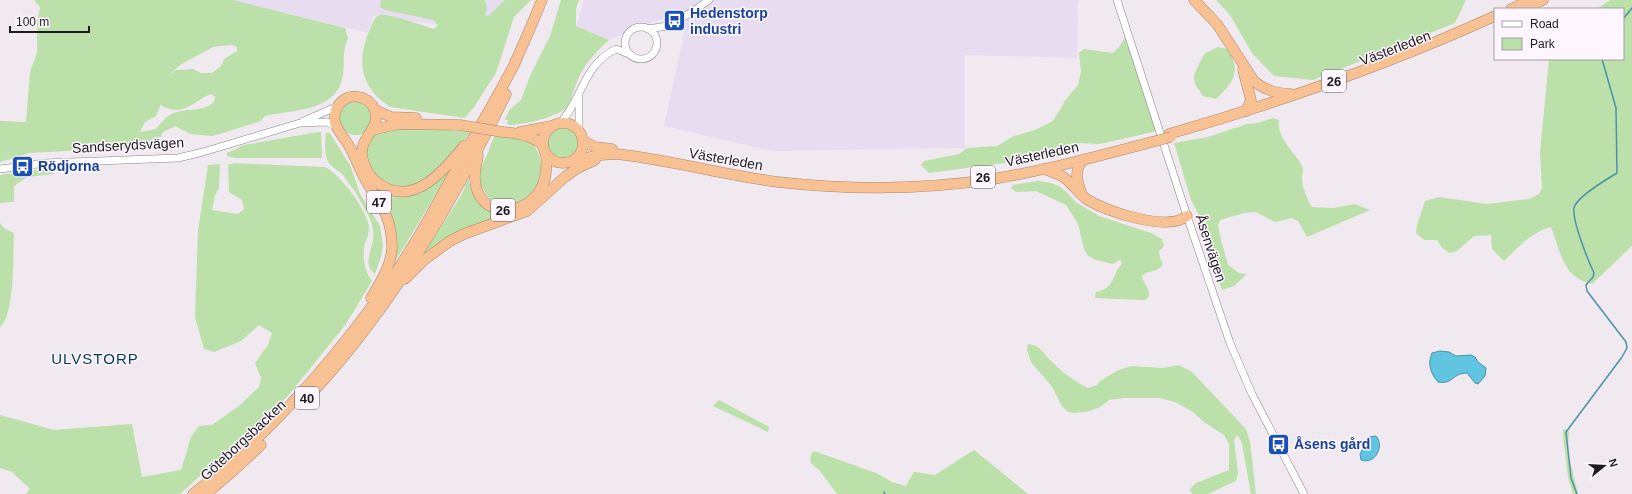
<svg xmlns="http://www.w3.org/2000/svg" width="1632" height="494" viewBox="0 0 1632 494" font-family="Helvetica,sans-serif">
<rect width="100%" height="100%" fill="#f0e9f0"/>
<!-- industrial -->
<g fill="#e8dcf1">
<path d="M 234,0 L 507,0 L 503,6 L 481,21 L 450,26 L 373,16 L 368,33 Z"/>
<path d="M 584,0 L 1079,0 L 1078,5 L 1077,58 L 965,55 L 965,148 L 772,151 L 664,126 L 685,29 L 672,15 L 609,40 L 576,26 Z"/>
</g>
<!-- green -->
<g fill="#bbe0a9" fill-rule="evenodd">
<path d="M 34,0 L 233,0 L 345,28 L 348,38 C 341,55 346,65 342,80 C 334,112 290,110 265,116 L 261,121 L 213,136 L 190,134 L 175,126 L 163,132 L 156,146 L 30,153 L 0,162 L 0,121 L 26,122 L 30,72 L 37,53 L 37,23 L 40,7 ZM 232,45 L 237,47 L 237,51 L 224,59 L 221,66 L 212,73 L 201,73 L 193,69 L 176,70 L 167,77 L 180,65 L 213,47 ZM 212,94 L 215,97 L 214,102 C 202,113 186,107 172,114 C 165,117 161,123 156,129 L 140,132 L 145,122 L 156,116 L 161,104 L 162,106 C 185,118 194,99 212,94 Z"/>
<path d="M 381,0 L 484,0 C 488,5 487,9 485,15 L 488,16 L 505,0 L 531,0 L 514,17 L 496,73 L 474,107 L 465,118 L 390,107 C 360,87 356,61 370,29 C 372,24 374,17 380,15 C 389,13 423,26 434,29 L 438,25 L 433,20 L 385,10 L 380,7 Z"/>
<path d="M 561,0 L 579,0 L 576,8 L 576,26 L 609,40 C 598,50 588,60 581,73 C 576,82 572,99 567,107 C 559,117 522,125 509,125 L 507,123 L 508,120 L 505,120 L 505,118 L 507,116 L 509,110 L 521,100 L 530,76 L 550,36 Z"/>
<path d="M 1216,0 L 1466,0 L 1455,23 L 1313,80 L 1274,76 L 1252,53 L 1230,15 Z"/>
<path d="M 1610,0 L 1632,0 L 1632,246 L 1592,284 C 1562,277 1561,252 1551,227 C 1533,231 1517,248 1504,261 L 1492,249 L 1491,235 L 1474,236 L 1457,251 L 1449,253 L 1442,248 L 1437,240 L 1424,240 L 1416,233 L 1417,225 L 1425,201 L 1439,197 L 1487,204 L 1529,199 L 1539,194 L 1542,188 L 1540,152 L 1549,59 L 1623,59 L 1623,9 L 1597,9 Z"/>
<path d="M 1125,37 L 1157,131 L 1100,144 L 1079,143 L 1067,155 L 1020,164 L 1014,159 L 1005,163 L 929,173 L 921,165 L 924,161 L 959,154 L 967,148 L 997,146 L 1014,136 L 1035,130 L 1053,121 L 1065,101 L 1078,85 L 1081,71 L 1079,53 L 1084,49 L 1113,53 L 1119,47 Z"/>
<path d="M 1218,47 L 1227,49 C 1242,72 1234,81 1216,99 L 1203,96 L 1195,84 L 1194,75 L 1204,54 Z"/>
<path d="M 354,100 L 367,105 L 373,118 L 365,133 C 341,144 327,109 354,100 Z"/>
<path d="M 1273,118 L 1279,120 C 1276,138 1295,152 1302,166 C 1304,170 1302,174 1302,178 C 1302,188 1307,199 1312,207 L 1333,208 L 1355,204 L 1370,210 L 1307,237 L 1298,221 L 1292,218 L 1275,222 L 1256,212 L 1244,213 L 1220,220 L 1218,226 L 1220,236 L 1228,265 L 1239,273 L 1247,274 L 1234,286 L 1222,290 L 1201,219 L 1191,200 L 1174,143 L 1208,137 L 1247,124 L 1258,123 Z"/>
<path d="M 405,127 L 470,132 L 461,146 L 426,181 L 407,188 L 393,186 L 374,175 L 365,155 L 369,138 L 382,130 Z"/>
<circle cx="563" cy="144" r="17"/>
<path d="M 318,132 L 321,132 L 322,158 L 235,158 L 227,156 L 227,153 L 244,145 Z"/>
<path d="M 326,133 L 330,133 L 351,167 L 360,194 L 380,226 L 383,245 L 381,257 L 375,274 C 363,265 371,252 373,240 C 374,232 373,224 369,217 C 362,202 353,188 343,175 C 339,171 332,167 329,163 C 324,156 325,141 326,133 Z"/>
<path d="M 495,135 C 505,136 521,135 530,142 C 544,152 543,174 536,187 C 535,190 532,192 530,194 C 517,206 497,211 486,194 C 476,178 479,171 487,155 C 490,149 491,141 495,135 Z"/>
<path d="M 456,161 L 393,265 L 395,247 L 372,184 C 382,193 392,194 405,195 Z"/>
<path d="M 234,163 L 325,167 C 339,173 369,212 369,228 C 369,233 367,239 365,243 C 362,257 364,270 372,281 L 346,324 L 287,397 L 180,494 L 25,494 L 30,489 L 12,472 L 0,468 L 0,415 L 54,430 L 132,424 L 142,477 L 181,470 L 191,437 L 199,426 L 212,425 L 239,406 L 259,387 L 261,378 L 255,363 L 268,345 L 272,333 L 259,325 L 241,341 L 214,352 L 204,349 L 195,317 L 198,231 L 208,165 L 220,164 L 219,188 L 215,195 L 212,210 L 238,214 L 244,209 L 242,200 L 229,192 L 228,165 Z"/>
<path d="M 54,167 L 55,170 L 53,174 L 27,177 L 14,186 L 14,202 L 0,203 L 0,175 Z"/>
<path d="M 468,179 C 475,199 480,210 501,216 C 474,226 447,235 424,253 L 461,196 Z"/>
<path d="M 1038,181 L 1051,183 L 1061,187 L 1077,203 L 1099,216 L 1151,233 L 1162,239 L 1164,246 L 1159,251 L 1160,258 L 1163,264 C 1156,274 1149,269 1142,276 C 1144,284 1150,290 1149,297 L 1145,300 L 1095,298 L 1096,292 C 1109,290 1113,281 1117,270 C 1119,266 1121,266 1122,262 L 1120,260 L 1113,264 L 1096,260 L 1088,256 L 1084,249 L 1078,224 L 1066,205 L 1036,191 L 1016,192 L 1011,188 L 1013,185 Z"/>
<path d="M 0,223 L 4,228 L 14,233 C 13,253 15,316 0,327 Z"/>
<path d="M 1028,344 C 1041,345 1043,354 1052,362 C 1062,372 1075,382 1088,388 L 1097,385 L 1100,381 L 1117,371 L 1131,366 L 1163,368 L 1179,365 L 1192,372 L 1246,429 L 1250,442 L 1256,494 L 1251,494 L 1242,444 L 1239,437 L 1236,436 L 1234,440 L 1238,473 L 1236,481 L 1208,494 L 1193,494 L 1189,490 L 1196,483 L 1229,470 L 1229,444 L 1224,435 L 1204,422 L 1193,412 L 1175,402 L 1160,398 L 1124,398 L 1109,400 L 1100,407 L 1090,411 L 1075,413 L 1068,412 L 1061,405 L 1053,388 L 1031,362 L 1027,350 Z"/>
<path d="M 719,400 L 769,427 L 768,432 L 713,406 Z"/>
<path d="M 1565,429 L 1569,432 L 1568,453 L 1578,494 L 1573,494 L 1568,477 L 1563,436 L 1563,430 Z"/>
<path d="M 974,450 L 1028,494 L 837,494 L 820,471 L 810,462 L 811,454 L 814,451 L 876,473 L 892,482 L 906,486 L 914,472 L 935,475 Z"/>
</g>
<!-- water -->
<g fill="#60c5e0" stroke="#4c92a6">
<path d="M 1440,351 L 1449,352 L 1456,356 L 1471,355 L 1475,357 L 1478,362 L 1486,368 L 1485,376 L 1478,384 L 1475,383 L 1467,373 C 1452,373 1453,385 1438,382 C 1431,374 1427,364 1432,353 Z"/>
<path d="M 1376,436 C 1385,446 1375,465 1361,460 L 1360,454 L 1369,437 Z"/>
</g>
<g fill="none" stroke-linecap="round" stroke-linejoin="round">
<!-- stream -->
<g stroke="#4c92a6" stroke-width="1.5">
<path d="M 1623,19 L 1632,8"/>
<path d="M 884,492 L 885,494"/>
<path d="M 1577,494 L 1571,478 L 1566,432 L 1622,357 L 1627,348 L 1626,342 L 1587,291 L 1586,285 L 1593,277 L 1594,273 C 1588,260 1572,221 1574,208 C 1576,197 1607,179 1617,173 L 1616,108 L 1602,59"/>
</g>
<defs>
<g id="secondary">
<path d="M 1117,0 L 1187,216 L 1230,343 L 1252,394 L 1304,494"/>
<circle cx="641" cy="43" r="16"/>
<path d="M 648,29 L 667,26 L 692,12 L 709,0"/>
<path d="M 579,96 L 579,130"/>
<path d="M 304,121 L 338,106"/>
<path d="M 561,122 C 583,98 583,65 616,49 L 629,54"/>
<path d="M 0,169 L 45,163 L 178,158 L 203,152 L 300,123 L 327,122 L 337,127"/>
</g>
<g id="highway">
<path d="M 1194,0 L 1217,24 L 1254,81 C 1266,91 1276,93 1291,94"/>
<path d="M 1525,8 L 1543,0"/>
<path d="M 1511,9 L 1531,0"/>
<path d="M 1243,70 L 1251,100 L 1246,111"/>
<path d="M 375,110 L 391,117 L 416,118"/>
<circle cx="563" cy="143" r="20"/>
<path d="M 372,130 L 394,125 L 405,124 L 460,125"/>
<path d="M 503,132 C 516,133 534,135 543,146"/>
<path d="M 520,132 L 552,126"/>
<path d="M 1169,134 C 1281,102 1389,64 1495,16"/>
<path d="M 584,141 L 595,147 L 612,149"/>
<path d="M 478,156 C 477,164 474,172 475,180 C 478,218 523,218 540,190 C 547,179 547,167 546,155"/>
<path d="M 575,160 L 601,155 L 617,154 C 671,160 724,175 778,182 C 849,190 922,190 993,179 C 1047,170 1099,156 1152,142"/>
<path d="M 1044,169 C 1052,172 1060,174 1066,179 C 1074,186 1080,195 1088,200 C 1108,212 1168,232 1187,216"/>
<path d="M 1081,192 C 1077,180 1074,172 1082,161"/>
<path d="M 405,279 L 424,260 L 450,241 L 464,234 L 527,211 L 565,177 L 576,169 L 595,160"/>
<path d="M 371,298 C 380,283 391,266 392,248 C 392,237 390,225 386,215 C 379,200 369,188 362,173 C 357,164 354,154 349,146 C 345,138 337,131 335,122 C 334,118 335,114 336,110 C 342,92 369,92 375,111 C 381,128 360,137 362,155 C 363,165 369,177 378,183 C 412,209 444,171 464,146"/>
<path d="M 313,392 C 393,305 454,200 506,94"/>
<path d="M 193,494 C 264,439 323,373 376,301 C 410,255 439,201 466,151 C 482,122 499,94 514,65 C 524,43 533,22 542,0"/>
<path d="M 206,494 L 234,470 L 261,445"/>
</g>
</defs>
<!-- secondary casing -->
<use href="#secondary" stroke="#898389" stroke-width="8"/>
<!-- highway casing -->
<use href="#highway" stroke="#ab876b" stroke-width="11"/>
<!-- secondary -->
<use href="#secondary" stroke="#fff" stroke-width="7"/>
<!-- highway -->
<use href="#highway" stroke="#f8c194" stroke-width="10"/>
<defs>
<g id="highway-bridge">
<path d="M 460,125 L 503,132"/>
<path d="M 1152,142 L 1171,137"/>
</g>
</defs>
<!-- highway-bridge casing -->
<use href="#highway-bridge" stroke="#ab876b" stroke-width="11" stroke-linecap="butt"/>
<!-- highway-bridge -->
<use href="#highway-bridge" stroke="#f8c194" stroke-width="10"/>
</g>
<!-- icons -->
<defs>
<symbol id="bus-square" viewBox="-11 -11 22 22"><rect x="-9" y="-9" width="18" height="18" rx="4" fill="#1a4fb4" stroke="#fdf6fe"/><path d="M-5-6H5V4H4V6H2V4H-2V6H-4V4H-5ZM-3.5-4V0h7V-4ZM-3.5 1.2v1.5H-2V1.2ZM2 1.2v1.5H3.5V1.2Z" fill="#fff"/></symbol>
</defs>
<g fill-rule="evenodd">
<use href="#bus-square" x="662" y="8" width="25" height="25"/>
<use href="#bus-square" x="10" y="154" width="25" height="25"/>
<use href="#bus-square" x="1266" y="432" width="25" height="25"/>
</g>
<g text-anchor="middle" stroke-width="3" stroke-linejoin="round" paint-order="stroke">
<!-- shield labels -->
<g fill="#fdf6fe" stroke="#605d61" stroke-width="1">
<rect x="1322" y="70" width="24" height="22" rx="3"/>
<rect x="971" y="166" width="24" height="22" rx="3"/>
<rect x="367" y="191" width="24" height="22" rx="3"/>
<rect x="491" y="199" width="24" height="22" rx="3"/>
<rect x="295" y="387" width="24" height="22" rx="3"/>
</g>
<g font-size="13" font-weight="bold" fill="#1d1b1e">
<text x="1334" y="86">26</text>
<text x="983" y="182">26</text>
<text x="379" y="207">47</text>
<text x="503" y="215">26</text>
<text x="307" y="403">40</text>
</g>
<!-- transit labels -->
<g font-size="14" font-weight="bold" fill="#164399" stroke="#fdf6fe" text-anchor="start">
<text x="690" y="18">Hedenstorp<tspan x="690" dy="16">industri</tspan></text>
<text x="38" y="171">Rödjorna</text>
<text x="1294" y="449">Åsens gård</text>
</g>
<!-- street labels -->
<g font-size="14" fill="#1d1b1e" stroke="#fdf6fe">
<text transform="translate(1395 48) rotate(-21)" y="5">Västerleden</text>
<text transform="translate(128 145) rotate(-3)" y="5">Sandserydsvägen</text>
<text transform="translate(1042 154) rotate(-12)" y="5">Västerleden</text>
<text transform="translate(726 159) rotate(10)" y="5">Västerleden</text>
<text transform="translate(1211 248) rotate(72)" y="5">Åsenvägen</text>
<text transform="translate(243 440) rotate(-43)" y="5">Göteborgsbacken</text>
</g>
<!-- neighbourhood labels -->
<g font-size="15" letter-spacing="1" fill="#053c4d" stroke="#fdf6fe">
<text x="95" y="364">ULVSTORP</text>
</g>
</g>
<!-- legend -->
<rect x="1494" y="8" width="130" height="52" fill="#fdf6fe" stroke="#a39ea4"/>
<rect x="1502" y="21" width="20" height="6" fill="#ffffff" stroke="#a39ea4"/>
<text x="1530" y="28" font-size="12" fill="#1d1b1e">Road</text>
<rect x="1502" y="38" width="20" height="12" fill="#bbe0a9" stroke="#a39ea4"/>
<text x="1530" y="48" font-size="12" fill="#1d1b1e">Park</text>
<!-- north arrow -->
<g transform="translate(1604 466) rotate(72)" stroke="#fdf6fe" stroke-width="3" paint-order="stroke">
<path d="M0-3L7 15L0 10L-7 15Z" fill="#1d1b1e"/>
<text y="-6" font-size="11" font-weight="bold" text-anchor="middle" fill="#1d1b1e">N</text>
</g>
<!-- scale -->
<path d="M10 26v6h79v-6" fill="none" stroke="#1d1b1e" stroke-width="2"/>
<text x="16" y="26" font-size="12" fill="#1d1b1e" stroke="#fdf6fe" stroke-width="3" paint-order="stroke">100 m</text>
</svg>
